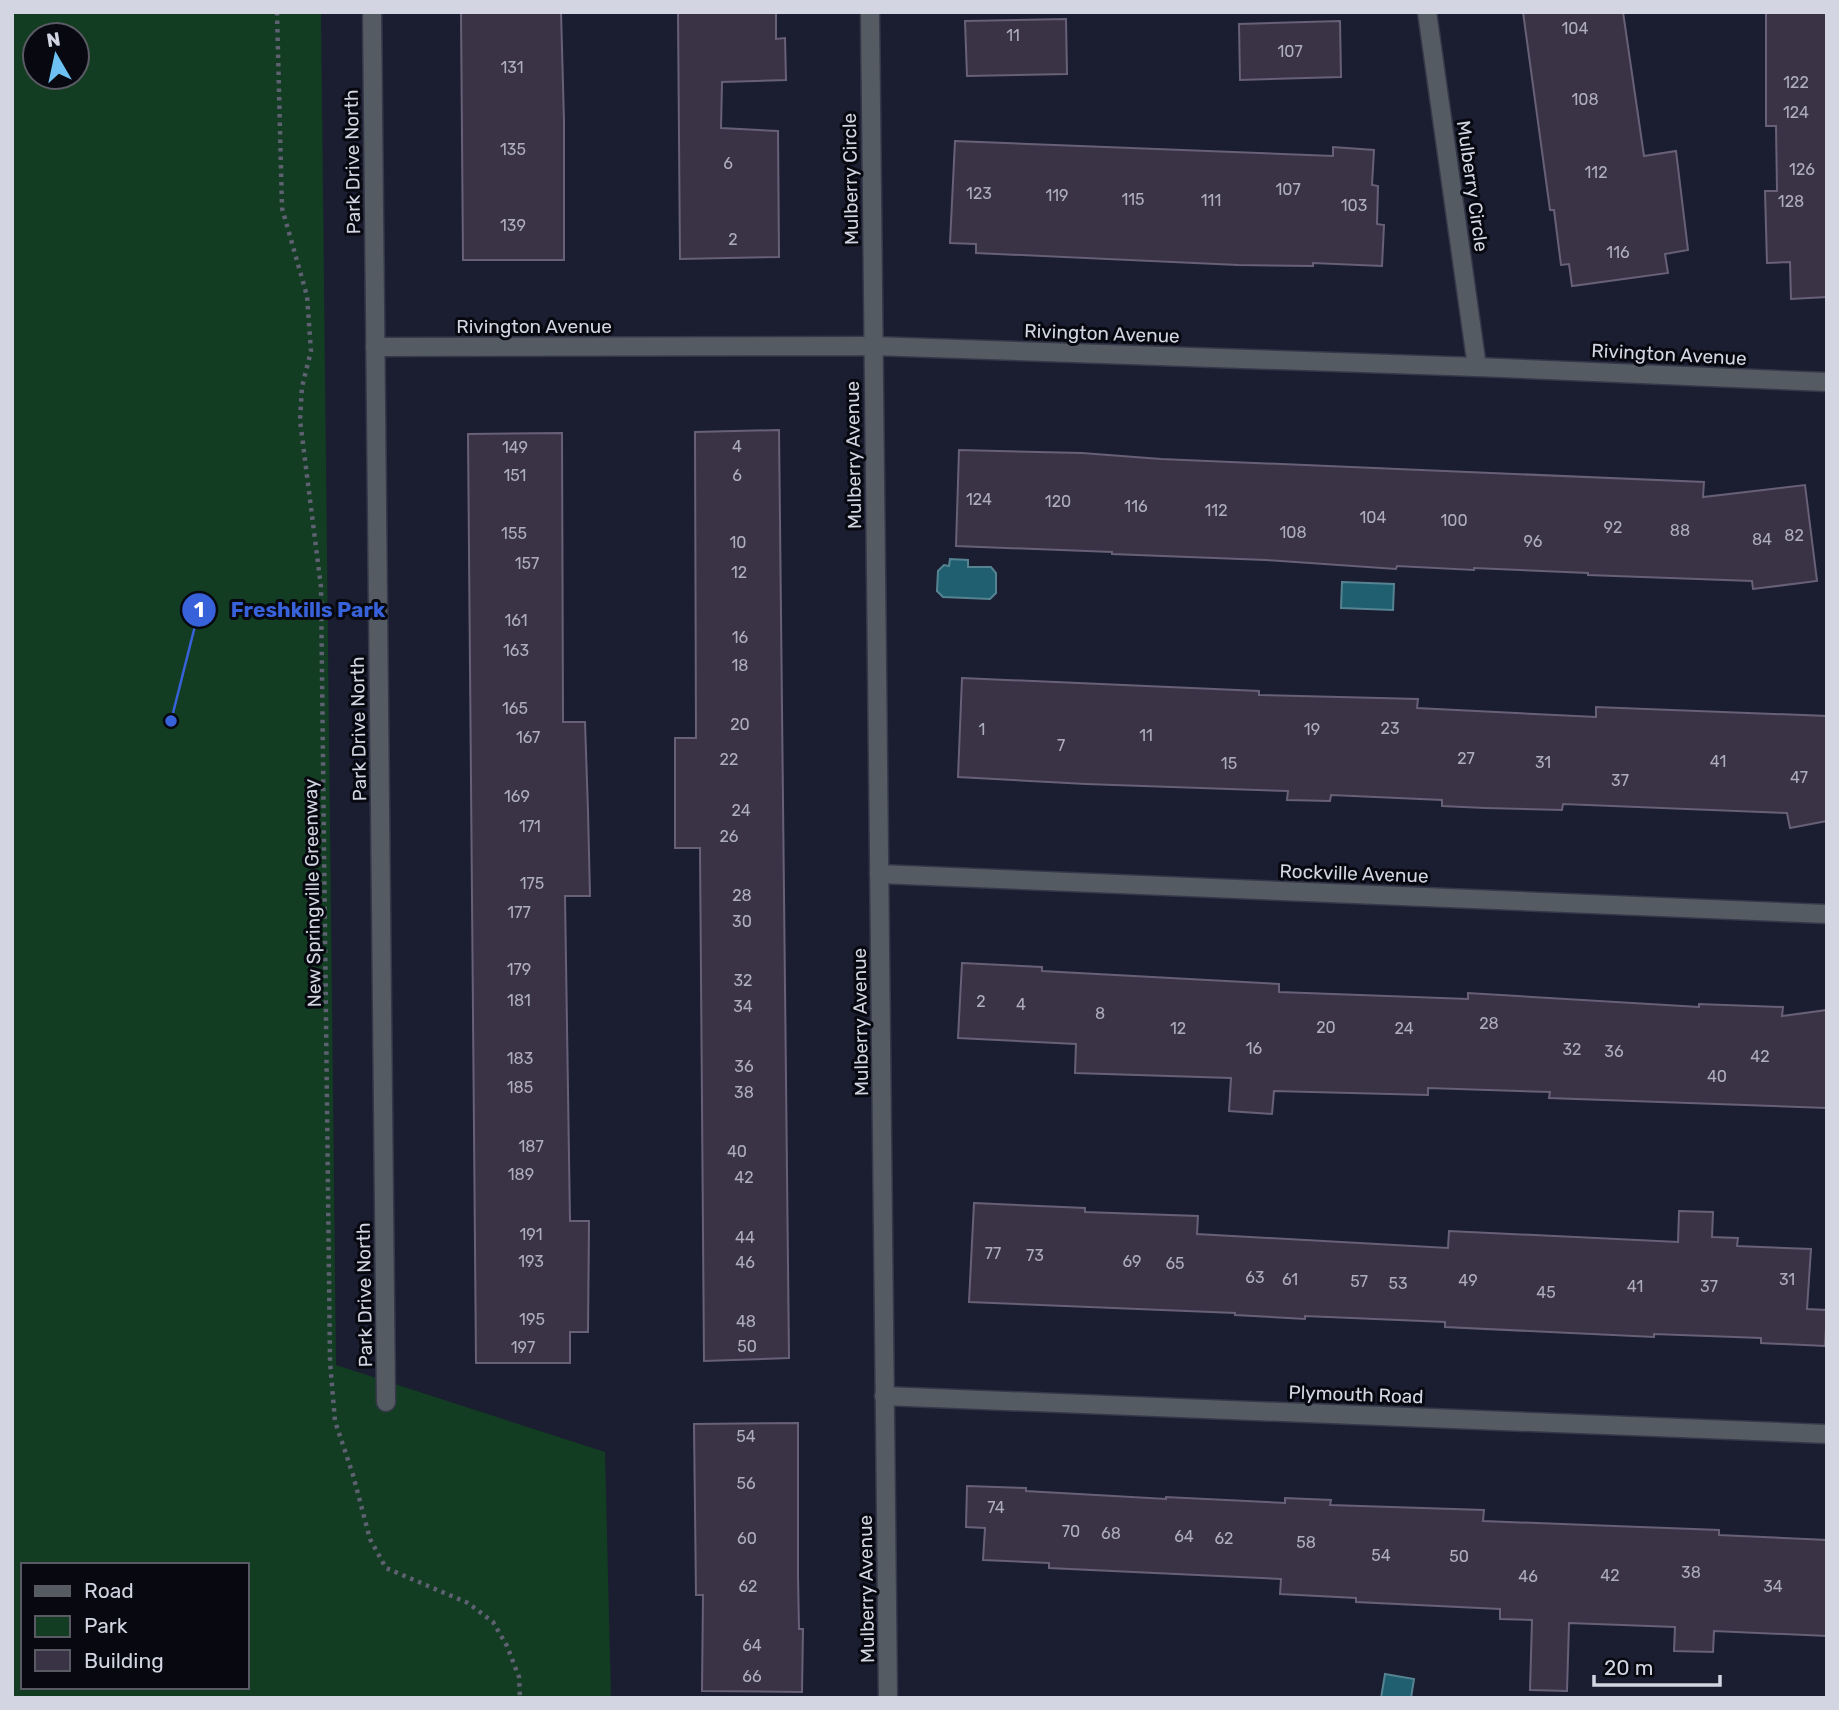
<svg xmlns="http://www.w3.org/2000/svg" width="1839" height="1710" viewBox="0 0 1839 1710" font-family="Rubik,sans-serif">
<rect width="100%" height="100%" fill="#1b1e30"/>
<!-- green -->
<path fill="#123d22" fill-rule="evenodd" d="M 12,12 L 321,12 L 336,1365 L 605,1452 L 611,1698 L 12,1698 ZM 35,35 L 77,35 L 77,77 L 35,77 ZM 23,1565 L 247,1565 L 247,1687 L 23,1687 Z"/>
<!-- water -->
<g fill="#1f5f70" stroke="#558392" stroke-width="2">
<path d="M 950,559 L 968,560 L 968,567 L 991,567 L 996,573 L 996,593 L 990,599 L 943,597 L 937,591 L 938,571 L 944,565 L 949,566 Z"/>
<path d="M 1342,582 L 1394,584 L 1393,610 L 1341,608 Z"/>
<path d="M 1385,1674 L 1414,1679 L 1411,1698 L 1381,1698 Z"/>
</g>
<!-- building -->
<g fill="#3a3346" stroke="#686076" stroke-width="2">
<path d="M 461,12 L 561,12 L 564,121 L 564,260 L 463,260 Z"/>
<path d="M 678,12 L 776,12 L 776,39 L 785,38 L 786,80 L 722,82 L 721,128 L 778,131 L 779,257 L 680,259 Z"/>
<path d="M 1523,12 L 1623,12 L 1644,156 L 1676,151 L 1688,250 L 1665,254 L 1668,273 L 1572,286 L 1569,264 L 1561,265 L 1554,210 L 1550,210 Z"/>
<path d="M 1766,12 L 1827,12 L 1827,297 L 1791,299 L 1790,262 L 1767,263 L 1765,191 L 1777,191 L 1776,126 L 1766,126 Z"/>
<path d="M 1066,19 L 1067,74 L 967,76 L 965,21 Z"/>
<path d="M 1340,21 L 1341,77 L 1240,80 L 1239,24 Z"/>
<path d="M 955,141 L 1333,156 L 1333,147 L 1374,150 L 1372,185 L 1378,186 L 1377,224 L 1384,225 L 1382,266 L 1313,263 L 1313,266 L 1238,265 L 976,253 L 976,244 L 950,243 Z"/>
<path d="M 779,430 L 789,1358 L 704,1361 L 700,848 L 675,848 L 675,738 L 696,738 L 695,432 Z"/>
<path d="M 562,433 L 563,722 L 585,722 L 588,811 L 590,896 L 565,896 L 570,1221 L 589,1221 L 588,1332 L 570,1332 L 570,1363 L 476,1363 L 468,434 Z"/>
<path d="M 959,450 L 1082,453 L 1161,459 L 1704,482 L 1703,497 L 1805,485 L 1817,581 L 1753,589 L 1752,581 L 1588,575 L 1588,573 L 1474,568 L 1474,570 L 1397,566 L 1396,569 L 1266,560 L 1112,554 L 1112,552 L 956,546 Z"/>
<path d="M 962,678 L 1259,691 L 1259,695 L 1418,699 L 1417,708 L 1596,717 L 1596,707 L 1827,716 L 1827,821 L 1790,828 L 1787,813 L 1563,804 L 1562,810 L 1485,808 L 1442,806 L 1442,800 L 1331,795 L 1330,801 L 1287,800 L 1288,791 L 1086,784 L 958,777 Z"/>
<path d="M 962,963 L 1042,967 L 1042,971 L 1279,984 L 1279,992 L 1468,999 L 1468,993 L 1699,1007 L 1699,1004 L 1783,1007 L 1782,1016 L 1827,1010 L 1827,1108 L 1549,1098 L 1550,1092 L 1428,1088 L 1428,1095 L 1274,1091 L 1272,1114 L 1229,1111 L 1231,1078 L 1075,1073 L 1076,1044 L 958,1038 Z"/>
<path d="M 974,1203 L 1085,1208 L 1085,1212 L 1198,1216 L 1197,1234 L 1448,1248 L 1449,1231 L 1678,1242 L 1679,1211 L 1713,1212 L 1712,1237 L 1738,1238 L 1737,1246 L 1811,1249 L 1807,1309 L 1827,1310 L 1825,1346 L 1761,1343 L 1761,1338 L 1654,1334 L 1654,1337 L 1445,1327 L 1445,1322 L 1305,1316 L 1305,1319 L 1235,1315 L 1235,1313 L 969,1302 Z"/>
<path d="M 798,1423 L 798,1576 L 799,1629 L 803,1629 L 802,1692 L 702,1691 L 703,1595 L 696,1595 L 694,1424 Z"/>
<path d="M 967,1486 L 1026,1488 L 1026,1491 L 1166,1499 L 1166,1497 L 1285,1503 L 1285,1498 L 1331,1500 L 1330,1505 L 1484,1510 L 1483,1521 L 1719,1530 L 1719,1535 L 1827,1540 L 1827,1636 L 1714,1631 L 1713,1652 L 1674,1651 L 1675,1627 L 1569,1623 L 1567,1691 L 1530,1690 L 1532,1620 L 1500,1619 L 1500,1609 L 1356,1602 L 1356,1598 L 1280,1594 L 1281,1579 L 1049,1568 L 1049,1563 L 983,1560 L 985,1528 L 966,1527 Z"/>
</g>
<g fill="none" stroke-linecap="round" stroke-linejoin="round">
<defs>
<g id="minor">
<path d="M 372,12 L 386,1402"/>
<path d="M 870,12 L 888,1698"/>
<path d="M 1427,12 L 1477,367"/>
<path d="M 375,347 L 873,346 L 1477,367 L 1827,382"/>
<path d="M 879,874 L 1827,914"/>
<path d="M 884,1396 L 1827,1434"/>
</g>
</defs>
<!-- minor casing -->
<use href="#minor" stroke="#353849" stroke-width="21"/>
<!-- path -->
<path stroke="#5e6171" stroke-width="4.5" stroke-dasharray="3.5 5" stroke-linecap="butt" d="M 277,12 L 282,208 L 307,296 L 311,351 L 302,387 L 300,420 L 321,587 L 330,1362 L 335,1421 L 353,1475 L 370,1539 L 386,1568 L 468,1603 L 493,1622 L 507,1646 L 519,1677 L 520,1698"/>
<!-- minor -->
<use href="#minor" stroke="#545b63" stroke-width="18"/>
</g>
<g text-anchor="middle" stroke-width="6" stroke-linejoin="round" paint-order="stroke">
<!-- number labels -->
<g font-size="16" fill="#adadbb">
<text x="1575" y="34">104</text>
<text x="1013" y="41">11</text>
<text x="1290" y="57">107</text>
<text x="512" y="73">131</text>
<text x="1796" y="88">122</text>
<text x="1585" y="105">108</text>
<text x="1796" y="118">124</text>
<text x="513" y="155">135</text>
<text x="728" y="169">6</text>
<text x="1802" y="175">126</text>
<text x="1596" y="178">112</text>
<text x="1288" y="195">107</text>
<text x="979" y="199">123</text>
<text x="1057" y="201">119</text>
<text x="1133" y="205">115</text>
<text x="1211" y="206">111</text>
<text x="1791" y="207">128</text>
<text x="1354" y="211">103</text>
<text x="513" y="231">139</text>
<text x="733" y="245">2</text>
<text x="1618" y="258">116</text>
<text x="737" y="452">4</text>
<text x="515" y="453">149</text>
<text x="515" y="481">151</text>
<text x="737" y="481">6</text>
<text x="979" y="505">124</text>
<text x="1058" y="507">120</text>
<text x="1136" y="512">116</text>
<text x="1216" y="516">112</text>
<text x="1373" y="523">104</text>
<text x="1454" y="526">100</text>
<text x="1613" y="533">92</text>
<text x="1680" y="536">88</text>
<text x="1293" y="538">108</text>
<text x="514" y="539">155</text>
<text x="1794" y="541">82</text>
<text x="1762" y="545">84</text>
<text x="1533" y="547">96</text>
<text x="738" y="548">10</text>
<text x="527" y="569">157</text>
<text x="739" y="578">12</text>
<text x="516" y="626">161</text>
<text x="740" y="643">16</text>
<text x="516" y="656">163</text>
<text x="740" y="671">18</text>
<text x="515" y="714">165</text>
<text x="740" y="730">20</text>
<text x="1390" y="734">23</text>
<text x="982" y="735">1</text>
<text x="1312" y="735">19</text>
<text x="1146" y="741">11</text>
<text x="528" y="743">167</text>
<text x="1061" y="751">7</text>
<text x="1466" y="764">27</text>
<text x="729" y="765">22</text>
<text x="1718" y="767">41</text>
<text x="1543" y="768">31</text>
<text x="1229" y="769">15</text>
<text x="1799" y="783">47</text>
<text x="1620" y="786">37</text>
<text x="517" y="802">169</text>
<text x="741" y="816">24</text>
<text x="530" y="832">171</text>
<text x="729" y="842">26</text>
<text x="532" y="889">175</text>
<text x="742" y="901">28</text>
<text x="519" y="918">177</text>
<text x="742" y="927">30</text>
<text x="519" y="975">179</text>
<text x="743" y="986">32</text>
<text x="519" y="1006">181</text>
<text x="981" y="1007">2</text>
<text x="1021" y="1010">4</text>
<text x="743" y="1012">34</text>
<text x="1100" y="1019">8</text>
<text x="1489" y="1029">28</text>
<text x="1326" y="1033">20</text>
<text x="1178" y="1034">12</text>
<text x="1404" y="1034">24</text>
<text x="1254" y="1054">16</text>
<text x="1572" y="1055">32</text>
<text x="1614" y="1057">36</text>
<text x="1760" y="1062">42</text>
<text x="520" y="1064">183</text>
<text x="744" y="1072">36</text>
<text x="1717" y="1082">40</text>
<text x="520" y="1093">185</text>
<text x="744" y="1098">38</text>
<text x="531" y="1152">187</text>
<text x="737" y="1157">40</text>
<text x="521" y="1180">189</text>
<text x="744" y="1183">42</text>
<text x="531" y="1240">191</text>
<text x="745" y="1243">44</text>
<text x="993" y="1259">77</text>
<text x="1035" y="1261">73</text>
<text x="531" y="1267">193</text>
<text x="1132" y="1267">69</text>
<text x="745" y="1268">46</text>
<text x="1175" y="1269">65</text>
<text x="1255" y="1283">63</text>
<text x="1290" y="1285">61</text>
<text x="1787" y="1285">31</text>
<text x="1468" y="1286">49</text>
<text x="1359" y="1287">57</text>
<text x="1398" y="1289">53</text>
<text x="1635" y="1292">41</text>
<text x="1709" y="1292">37</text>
<text x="1546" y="1298">45</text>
<text x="532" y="1325">195</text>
<text x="746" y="1327">48</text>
<text x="747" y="1352">50</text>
<text x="523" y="1353">197</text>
<text x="746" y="1442">54</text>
<text x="746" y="1489">56</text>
<text x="996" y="1513">74</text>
<text x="1071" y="1537">70</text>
<text x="1111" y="1539">68</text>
<text x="1184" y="1542">64</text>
<text x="747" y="1544">60</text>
<text x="1224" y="1544">62</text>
<text x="1306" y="1548">58</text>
<text x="1381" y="1561">54</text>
<text x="1459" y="1562">50</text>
<text x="1691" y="1578">38</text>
<text x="1610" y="1581">42</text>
<text x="1528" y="1582">46</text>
<text x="748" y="1592">62</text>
<text x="1773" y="1592">34</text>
<text x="752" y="1651">64</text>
<text x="752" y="1682">66</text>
</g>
<!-- street labels -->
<g font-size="19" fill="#d3d6e2" stroke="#070810">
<text transform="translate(352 162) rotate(-91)" y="7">Park Drive North</text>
<text transform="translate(850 179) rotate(-91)" y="7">Mulberry Circle</text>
<text transform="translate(1473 186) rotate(82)" y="7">Mulberry Circle</text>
<text x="534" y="333">Rivington Avenue</text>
<text transform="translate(1102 333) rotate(2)" y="7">Rivington Avenue</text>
<text transform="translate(1669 354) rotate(3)" y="7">Rivington Avenue</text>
<text transform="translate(853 455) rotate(-91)" y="7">Mulberry Avenue</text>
<text transform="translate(358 729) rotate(-91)" y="7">Park Drive North</text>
<text transform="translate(1354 873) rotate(2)" y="7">Rockville Avenue</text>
<text transform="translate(312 893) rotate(-91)" y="7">New Springville Greenway</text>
<text transform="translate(860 1022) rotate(-91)" y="7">Mulberry Avenue</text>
<text transform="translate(364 1295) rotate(-91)" y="7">Park Drive North</text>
<text transform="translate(1356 1394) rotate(2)" y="7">Plymouth Road</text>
<text transform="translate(866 1589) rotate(-91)" y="7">Mulberry Avenue</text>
</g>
</g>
<!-- callouts -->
<path fill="none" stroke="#3862da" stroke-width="2.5" d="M171 721L199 610"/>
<g fill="#3862da" stroke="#070810" stroke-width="2.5">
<circle cx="171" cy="721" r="7"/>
<circle cx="199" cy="610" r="18"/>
</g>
<g font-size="21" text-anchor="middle" font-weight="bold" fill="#fff">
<text x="199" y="617">1</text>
</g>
<g font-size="21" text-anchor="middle" font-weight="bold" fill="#3862da" stroke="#070810" stroke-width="6" stroke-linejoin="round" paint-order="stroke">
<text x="308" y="617">Freshkills Park</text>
</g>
<!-- border -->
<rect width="1839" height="1710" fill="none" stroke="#d3d6e2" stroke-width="28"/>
<!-- legend -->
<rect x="21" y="1563" width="228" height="126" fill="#070810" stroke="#595a64" stroke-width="2"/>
<rect x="35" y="1586" width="35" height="10" fill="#545b63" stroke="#595a64" stroke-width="2"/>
<text x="84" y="1598" font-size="21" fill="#d3d6e2">Road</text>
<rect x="35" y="1616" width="35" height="21" fill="#123d22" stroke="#595a64" stroke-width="2"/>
<text x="84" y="1633" font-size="21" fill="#d3d6e2">Park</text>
<rect x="35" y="1650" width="35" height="21" fill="#3a3346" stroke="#595a64" stroke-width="2"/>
<text x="84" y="1668" font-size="21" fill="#d3d6e2">Building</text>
<!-- north arrow -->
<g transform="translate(56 56) rotate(351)"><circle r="33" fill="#070810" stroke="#595a64" stroke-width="2"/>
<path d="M0-5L12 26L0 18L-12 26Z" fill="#6dc2f3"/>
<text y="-10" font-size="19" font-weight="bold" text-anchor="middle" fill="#d3d6e2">N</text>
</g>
<!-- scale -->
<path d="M1594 1675v10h126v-10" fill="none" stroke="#d3d6e2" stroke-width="3.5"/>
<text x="1604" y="1675" font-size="21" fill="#d3d6e2" stroke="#070810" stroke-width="5" paint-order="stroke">20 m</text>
</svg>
